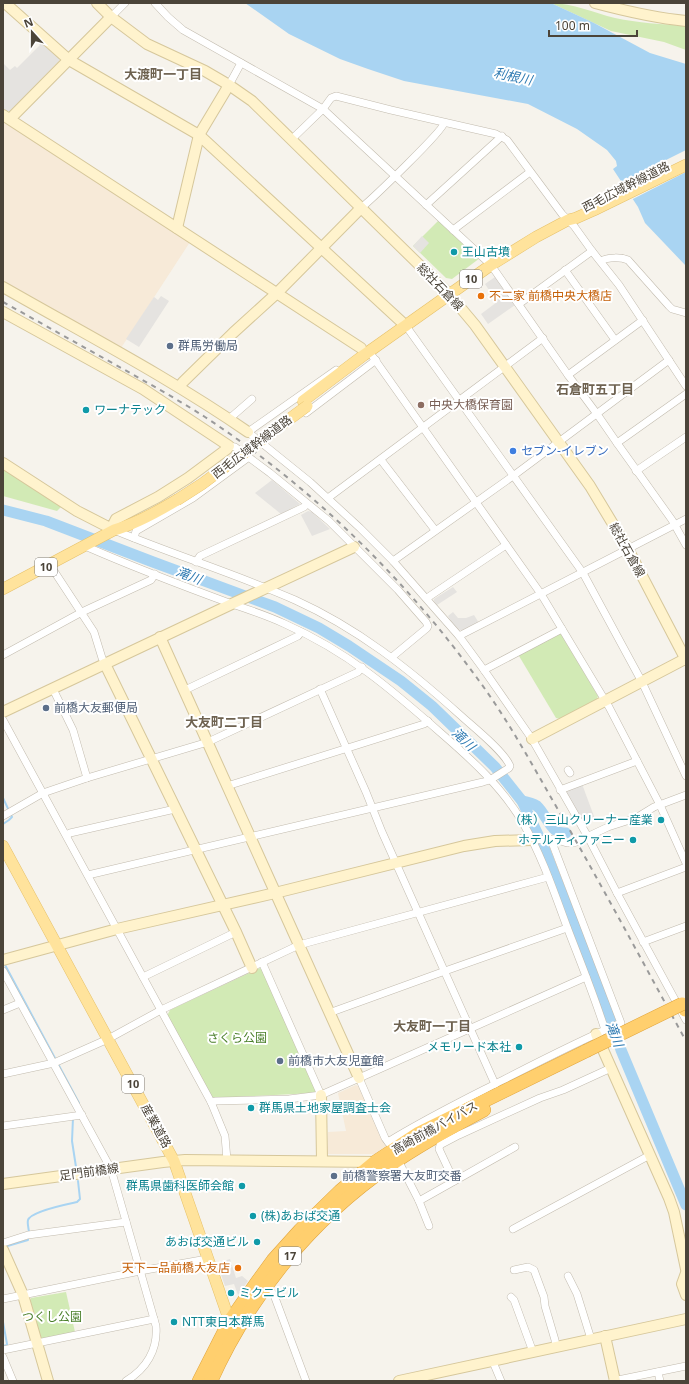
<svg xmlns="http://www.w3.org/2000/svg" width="689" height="1384" viewBox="0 0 689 1384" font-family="'Noto Sans','Noto Sans JP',sans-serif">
<rect width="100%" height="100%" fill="#f6f3ec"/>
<!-- commercial -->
<g fill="#f7ead8">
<path d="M 3,121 L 190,242 L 121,348 L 3,282 Z"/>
<path d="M 356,1085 L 360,1087 L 386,1146 L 374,1154 L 327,1154 L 328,1132 L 346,1131 L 338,1093 Z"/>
</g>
<!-- green -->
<g fill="#d2eab5">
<path d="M 551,3 C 573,3 594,13 615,18 C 638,23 662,24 686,26 L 686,50 L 664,42 L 611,31 Z"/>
<path d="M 439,220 L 480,258 L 452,279 L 446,278 L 413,246 Z"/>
<path d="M 3,469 L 61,507 L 57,511 L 3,496 Z"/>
<path d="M 557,633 L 561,634 L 598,696 L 597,699 L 560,719 L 556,718 L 519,656 L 519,653 Z"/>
<path d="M 260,968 L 264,971 L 316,1091 L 315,1093 L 215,1098 L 212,1097 L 167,1016 L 170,1010 Z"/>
<path d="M 66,1292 L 75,1332 L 43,1341 L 39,1339 L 29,1303 L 31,1298 Z"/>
</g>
<!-- parking -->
<g fill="#e5e3e0">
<path d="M 32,33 L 60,56 L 59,61 L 10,111 L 6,111 L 3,109 L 3,63 L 10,70 L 15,66 L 17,68 L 40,45 L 31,35 Z"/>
<path d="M 422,236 L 429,243 L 420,253 L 413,246 Z"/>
<path d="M 495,277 L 515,305 L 488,324 L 481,314 L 497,302 L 485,284 Z"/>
<path d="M 161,296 L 169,301 L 139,347 L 126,339 L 154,297 L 158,300 Z"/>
<path d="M 272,480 L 300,504 L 281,514 L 255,493 Z"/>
<path d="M 308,511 L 312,512 L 330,529 L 312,536 L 301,515 Z"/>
<path d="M 453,587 L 457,592 L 437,605 L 434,601 L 434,599 Z"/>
<path d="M 453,612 L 458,618 L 466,618 L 474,615 L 479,623 L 463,630 L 460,630 L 454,626 L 448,616 Z"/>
<path d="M 582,784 L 595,819 L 583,822 L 565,792 L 566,790 Z"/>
<path d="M 230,1259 L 236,1278 L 242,1276 L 248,1281 L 238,1295 L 234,1284 L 225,1286 L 217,1263 Z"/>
</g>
<!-- water -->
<path fill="#a9d4f2" d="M 245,3 L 551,3 L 594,23 L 650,53 L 686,64 L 686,266 L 645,223 L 638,207 L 613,169 L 617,166 L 616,161 L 607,150 L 577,129 L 528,104 L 404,81 L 368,69 L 340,59 L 289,34 Z"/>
<!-- pier -->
<path fill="#f6f3ec" d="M 686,150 L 686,172 L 631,200 L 620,183 Z"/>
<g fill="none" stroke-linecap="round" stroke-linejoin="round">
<!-- stream -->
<g stroke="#a9d4f2" stroke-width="2">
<path d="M 3,798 L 12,817 L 9,820 L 3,824"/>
<path d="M 4,963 L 79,1103 L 78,1105"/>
<path d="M 73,1118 L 72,1141 L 76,1167"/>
<path d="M 29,1233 C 29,1229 27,1224 28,1220 C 31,1211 68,1204 77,1202 L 80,1199 L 78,1181"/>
<path d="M 4,1247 L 28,1240 L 28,1237"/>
<path d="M 3,1322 L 7,1344 L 7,1345 L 3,1346"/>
</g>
<!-- river -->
<g stroke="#a9d4f2" stroke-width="11">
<path d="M 3,510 L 46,521 L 153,562 L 275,607 L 319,628 L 349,646 L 401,681 L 432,706 L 495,767 L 522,801 L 542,843 L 611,1019 L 621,1050 L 686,1205"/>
<path d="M 522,801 C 527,802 532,803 537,806 C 546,814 551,835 566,833"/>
</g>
<defs>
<g id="street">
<path d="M 155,3 L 168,17 L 183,30 L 323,109 L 491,265 L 568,375 L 597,414 L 617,443 L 672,520 L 686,545"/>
<path d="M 111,17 L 125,3"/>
<path d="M 229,85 L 241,63"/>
<path d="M 292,139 L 323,109 L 331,98 L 336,96 L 391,110 L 496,134 L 507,140 L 562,214 L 574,226 L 592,251 L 619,285 L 686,386"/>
<path d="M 426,205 L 502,136"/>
<path d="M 361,208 C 372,199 443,131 444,123"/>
<path d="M 453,230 L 530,172"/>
<path d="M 601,261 C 608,257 621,257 628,260 L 669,306 L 672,309 L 686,313"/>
<path d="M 565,270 L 615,340"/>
<path d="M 519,304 L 592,251"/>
<path d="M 406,326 L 583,573 L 642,682 L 686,776"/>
<path d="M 373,357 L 541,594 L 609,707 L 660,805 L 686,863"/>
<path d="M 336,370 L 248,432 L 310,482 L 360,528 L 393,561 L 459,636 L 484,670 L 532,739 L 588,837 L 617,893 L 686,1020"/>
<path d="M 568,375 L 643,320"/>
<path d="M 306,413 L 376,360"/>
<path d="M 229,419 L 252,399"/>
<path d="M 617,443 L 686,394"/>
<path d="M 229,446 L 235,447 L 270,473 L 329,521 L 398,590 L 426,622 L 428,626 L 427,628 L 392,657"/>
<path d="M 381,460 L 435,530"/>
<path d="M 636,471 L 686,437"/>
<path d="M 328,498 L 543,338"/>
<path d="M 134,538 L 136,531 L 193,498 L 249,457"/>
<path d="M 85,546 C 133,567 183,586 232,604 C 250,610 268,616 285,624 C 348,652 391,689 442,734 C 472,760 503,788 523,823 C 542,856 554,892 567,927 C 580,961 594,995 605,1030"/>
<path d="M 393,561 L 513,476 L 669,360"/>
<path d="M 196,562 L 200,556 L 304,507 L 307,504"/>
<path d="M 50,565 L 94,632 L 102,658 L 105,664"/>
<path d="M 427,598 L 506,545"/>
<path d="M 459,636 L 686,519"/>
<path d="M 3,655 L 82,612 L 151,580 L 155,574"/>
<path d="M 484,670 L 562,629"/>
<path d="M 53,689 L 73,730 L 87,778"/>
<path d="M 320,689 L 366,792 L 382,832 L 495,1084"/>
<path d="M 185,690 L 298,636 L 301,632"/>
<path d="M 3,720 L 211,1102 L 225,1136 L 227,1160"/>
<path d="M 568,770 L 570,773"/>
<path d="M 227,786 L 424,724 L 428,721"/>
<path d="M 560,790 L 637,761"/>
<path d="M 3,816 L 43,793 L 87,778 L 208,742 L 358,672 L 362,667"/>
<path d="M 67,835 L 70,833 L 175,809"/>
<path d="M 532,840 L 554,839 L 567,843 L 574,843 L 608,827 L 636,818 L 654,807 L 686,795"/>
<path d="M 88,875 L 483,782 L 490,780 L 509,768 L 510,766 C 504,751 472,726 459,714 C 409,669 357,628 295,600 C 236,574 174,555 114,530"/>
<path d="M 617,893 L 686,867"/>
<path d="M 643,942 L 686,926"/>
<path d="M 262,962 L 321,1095"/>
<path d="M 3,971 L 111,1169 L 156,1326 C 158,1350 146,1369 126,1381"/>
<path d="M 143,977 L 236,932"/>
<path d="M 3,1010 L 20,1003"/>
<path d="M 329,1013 L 445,971 L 567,928"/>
<path d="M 3,1074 L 54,1063 L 108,1039 L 161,1010 L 299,945 L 548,877"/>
<path d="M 359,1078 L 385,1138 L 391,1146"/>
<path d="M 211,1102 L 216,1101 L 289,1099 L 321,1095 L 586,977"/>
<path d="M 3,1126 L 82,1115"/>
<path d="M 388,1142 C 425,1119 464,1100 503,1080 C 542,1060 581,1040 621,1023 L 553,845 L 554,839"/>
<path d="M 398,1160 L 419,1201 L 429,1226"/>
<path d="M 454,1181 L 439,1149 L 440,1145 L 459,1135 L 540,1098 L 563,1090 L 611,1068"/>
<path d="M 419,1201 L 515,1147"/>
<path d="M 513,1229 L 650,1155"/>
<path d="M 3,1243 L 28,1235 L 126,1222"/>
<path d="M 514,1270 L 528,1267 L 534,1270 L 544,1297 L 545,1306 L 555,1340 L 556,1347"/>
<path d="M 568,1276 L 577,1294 L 591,1339"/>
<path d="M 267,1287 L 274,1295 L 306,1381"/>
<path d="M 511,1297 L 514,1300 L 533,1352"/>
<path d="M 3,1299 L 140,1271 L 207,1259"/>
<path d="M 3,1350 L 154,1319"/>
<path d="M 3,1357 L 13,1381"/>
<path d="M 493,1362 L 501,1381"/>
<path d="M 658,1372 L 660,1381"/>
<path d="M 613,1381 L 686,1366"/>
</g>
<g id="secondary">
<path d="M 5,3 L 69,60 L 199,135 L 406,326"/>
<path d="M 97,3 L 111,17 L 147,44 L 205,71 L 229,85 L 252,101 L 449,294 L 475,325 L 590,486 L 628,549 L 686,660"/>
<path d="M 595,3 C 625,11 655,18 686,21"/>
<path d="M 3,115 L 361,348"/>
<path d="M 10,119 L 111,17"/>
<path d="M 177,228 L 199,135 L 229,85"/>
<path d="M 3,287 C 85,334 170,378 248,432"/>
<path d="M 3,312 L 143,389 L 229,446 L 227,449 L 188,478 L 158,497 L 116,519 L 114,523 L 114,530 L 77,511 L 3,463"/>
<path d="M 179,387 L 183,382 L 233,333 L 277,293 L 361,208"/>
<path d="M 160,637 L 359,1078"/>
<path d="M 105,664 L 236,932 L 252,968"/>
<path d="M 3,712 L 236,602 L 354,547"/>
<path d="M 532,739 L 685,659"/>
<path d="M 3,960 L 117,929 L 275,893 L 464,846 L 495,841 L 532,840"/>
<path d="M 596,1034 L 669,1198 L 674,1212 L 686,1269"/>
<path d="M 321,1095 L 322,1161"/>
<path d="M 3,1184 L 163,1162 L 185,1160 L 377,1162"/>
<path d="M 3,1250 L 23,1295 L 48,1381"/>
<path d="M 686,1273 L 682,1284 L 686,1295"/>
<path d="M 605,1336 L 615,1381"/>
<path d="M 399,1381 L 686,1319"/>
</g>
<g id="primary">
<path d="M 303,401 L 364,355 L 491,265 L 536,237 L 568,220 L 576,218 L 594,210 L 686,165"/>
<path d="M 3,589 L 114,530 C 136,524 157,512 177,500"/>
<path d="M 3,846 L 174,1161 L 232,1328"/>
</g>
<g id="highway">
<path d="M 685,1010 L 686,1010"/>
<path d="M 199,1381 L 229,1322 L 257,1282 L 273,1260 L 300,1230 L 340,1191 L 375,1162 L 419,1133 L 586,1051"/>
<path d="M 211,1381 C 249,1296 312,1219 389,1166 C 419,1145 452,1127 484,1110"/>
</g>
</defs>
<!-- street casing -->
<use href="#street" stroke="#c2bbae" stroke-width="8"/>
<!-- secondary casing -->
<use href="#secondary" stroke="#d6c79b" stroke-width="12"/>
<!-- primary casing -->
<use href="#primary" stroke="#e6c16a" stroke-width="12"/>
<!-- highway casing -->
<use href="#highway" stroke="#e0a43c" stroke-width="14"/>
<!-- street -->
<use href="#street" stroke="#fff" stroke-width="7"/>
<!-- secondary -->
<use href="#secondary" stroke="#fff3cd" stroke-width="10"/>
<!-- primary -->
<use href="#primary" stroke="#ffe39c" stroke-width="11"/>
<!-- highway -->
<use href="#highway" stroke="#ffcf6e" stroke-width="13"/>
<!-- rail -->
<path stroke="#9a9a9a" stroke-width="2" stroke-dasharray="5 5" stroke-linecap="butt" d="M 3,302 C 41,323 78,344 116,365 C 146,382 177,399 205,417 C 310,486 403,576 477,678 C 506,717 529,759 553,801 C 599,880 642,961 686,1041"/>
<defs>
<path id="primary-bridge" d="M 177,500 L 202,484 L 307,406"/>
<path id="highway-bridge" d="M 586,1051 L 682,1004"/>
</defs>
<!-- primary-bridge casing -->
<use href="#primary-bridge" stroke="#e6c16a" stroke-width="12" stroke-linecap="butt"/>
<!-- highway-bridge casing -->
<use href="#highway-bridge" stroke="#e0a43c" stroke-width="14" stroke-linecap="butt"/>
<!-- primary-bridge -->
<use href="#primary-bridge" stroke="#ffe39c" stroke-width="11"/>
<!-- highway-bridge -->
<use href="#highway-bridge" stroke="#ffcf6e" stroke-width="13"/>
</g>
<!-- markers -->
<g fill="#0f9aa8" stroke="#fff" stroke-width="1.5">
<circle cx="454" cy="252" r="4"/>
<circle cx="86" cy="410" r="4"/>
<circle cx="661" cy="820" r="4"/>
<circle cx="633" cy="840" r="4"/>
<circle cx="519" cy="1047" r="4"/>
<circle cx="251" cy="1108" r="4"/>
<circle cx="242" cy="1186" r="4"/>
<circle cx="253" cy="1216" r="4"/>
<circle cx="257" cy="1242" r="4"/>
<circle cx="231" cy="1293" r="4"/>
<circle cx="174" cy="1322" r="4"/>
</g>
<g fill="#e8710a" stroke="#fff" stroke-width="1.5">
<circle cx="481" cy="296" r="4"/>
<circle cx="238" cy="1268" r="4"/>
</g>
<g fill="#5c6f8a" stroke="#fff" stroke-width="1.5">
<circle cx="170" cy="346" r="4"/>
<circle cx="46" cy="708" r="4"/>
<circle cx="280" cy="1061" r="4"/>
<circle cx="334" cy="1176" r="4"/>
</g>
<circle fill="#8d6e63" stroke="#fff" stroke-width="1.5" cx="421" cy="405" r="4"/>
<circle fill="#3f7fe0" stroke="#fff" stroke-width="1.5" cx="513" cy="451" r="4"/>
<g text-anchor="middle" stroke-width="4" stroke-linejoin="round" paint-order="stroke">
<!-- shield labels -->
<g fill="#fff" stroke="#817c74" stroke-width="1">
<rect x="460" y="270" width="22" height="18" rx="3"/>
<rect x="35" y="558" width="22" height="18" rx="3"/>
<rect x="122" y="1075" width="22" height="18" rx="3"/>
<rect x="279" y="1247" width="22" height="18" rx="3"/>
</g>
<g font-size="11" font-weight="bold" fill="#4b4439">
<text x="471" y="283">10</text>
<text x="46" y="571">10</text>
<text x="133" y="1088">10</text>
<text x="290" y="1260">17</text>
</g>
<!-- street labels -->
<g font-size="12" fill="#4b4439" stroke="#fff">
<text transform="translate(626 187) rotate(-27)" y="4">西毛広域幹線道路</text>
<text transform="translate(440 287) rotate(46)" y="4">総社石倉線</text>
<text transform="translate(252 447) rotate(-37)" y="4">西毛広域幹線道路</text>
<text transform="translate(627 550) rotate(61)" y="4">総社石倉線</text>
<text transform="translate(156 1126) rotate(61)" y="4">産業道路</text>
<text transform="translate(435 1128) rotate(-29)" y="4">高崎前橋バイパス</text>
<text transform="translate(89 1172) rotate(-8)" y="4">足門前橋線</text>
</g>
<!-- culture labels -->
<g font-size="12" fill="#0d838f" stroke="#fff" text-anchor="start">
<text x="462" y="256">王山古墳</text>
<text x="94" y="414">ワーナテック</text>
<text x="653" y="824" text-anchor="end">（株）三山クリーナー産業</text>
<text x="625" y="844" text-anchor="end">ホテルティファニー</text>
<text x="511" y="1051" text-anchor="end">メモリード本社</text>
<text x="259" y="1112">群馬県土地家屋調査士会</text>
<text x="234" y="1190" text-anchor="end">群馬県歯科医師会館</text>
<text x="261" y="1220">(株)あおば交通</text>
<text x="249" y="1246" text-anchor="end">あおば交通ビル</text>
<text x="239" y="1297">ミクニビル</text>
<text x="182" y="1326">NTT東日本群馬</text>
</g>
<!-- food labels -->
<g font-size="12" fill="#c56008" stroke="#fff" text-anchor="start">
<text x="489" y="300">不二家 前橋中央大橋店</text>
<text x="230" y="1272" text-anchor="end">天下一品前橋大友店</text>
</g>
<!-- service labels -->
<g font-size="12" fill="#4e5e75" stroke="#fff" text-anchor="start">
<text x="178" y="350">群馬労働局</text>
<text x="54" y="712">前橋大友郵便局</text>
<text x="288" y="1065">前橋市大友児童館</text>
<text x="342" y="1180">前橋警察署大友町交番</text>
</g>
<!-- education labels -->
<g font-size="12" fill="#785e54" stroke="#fff" text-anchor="start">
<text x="429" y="409">中央大橋保育園</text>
</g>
<!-- shop labels -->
<g font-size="12" fill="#366cbe" stroke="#fff" text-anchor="start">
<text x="521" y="455">セブン-イレブン</text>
</g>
<!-- park labels -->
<g font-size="12" fill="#4a7f2a" stroke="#fff">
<text x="237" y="1042">さくら公園</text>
<text x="52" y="1321">つくし公園</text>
</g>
<!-- neighbourhood labels -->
<g font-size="13" font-weight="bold" fill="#6e6250" stroke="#fff">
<text x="163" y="79">大渡町一丁目</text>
<text x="595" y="394">石倉町五丁目</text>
<text x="224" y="727">大友町二丁目</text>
<text x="432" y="1031">大友町一丁目</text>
</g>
<!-- water labels -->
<g font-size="13" font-style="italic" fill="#2e7ab2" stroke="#fff">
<text transform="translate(513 76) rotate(12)" y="5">利根川</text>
<text transform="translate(189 575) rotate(21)" y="5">滝川</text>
<text transform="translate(464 739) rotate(43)" y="5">滝川</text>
<text transform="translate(615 1034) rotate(69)" y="5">滝川</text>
</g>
</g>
<!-- border -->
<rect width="689" height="1384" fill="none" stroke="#4b4439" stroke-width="8"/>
<!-- north arrow -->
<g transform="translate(32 32) rotate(339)" stroke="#ffffff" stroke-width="3" paint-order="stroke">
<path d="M0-3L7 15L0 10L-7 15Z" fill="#4b4439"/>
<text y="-6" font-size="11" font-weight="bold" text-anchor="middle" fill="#4b4439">N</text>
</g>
<!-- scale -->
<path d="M549 30v6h88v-6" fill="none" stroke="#4b4439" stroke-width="2"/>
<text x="555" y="30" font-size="12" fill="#4b4439" stroke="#ffffff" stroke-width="3" paint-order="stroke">100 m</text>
</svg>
